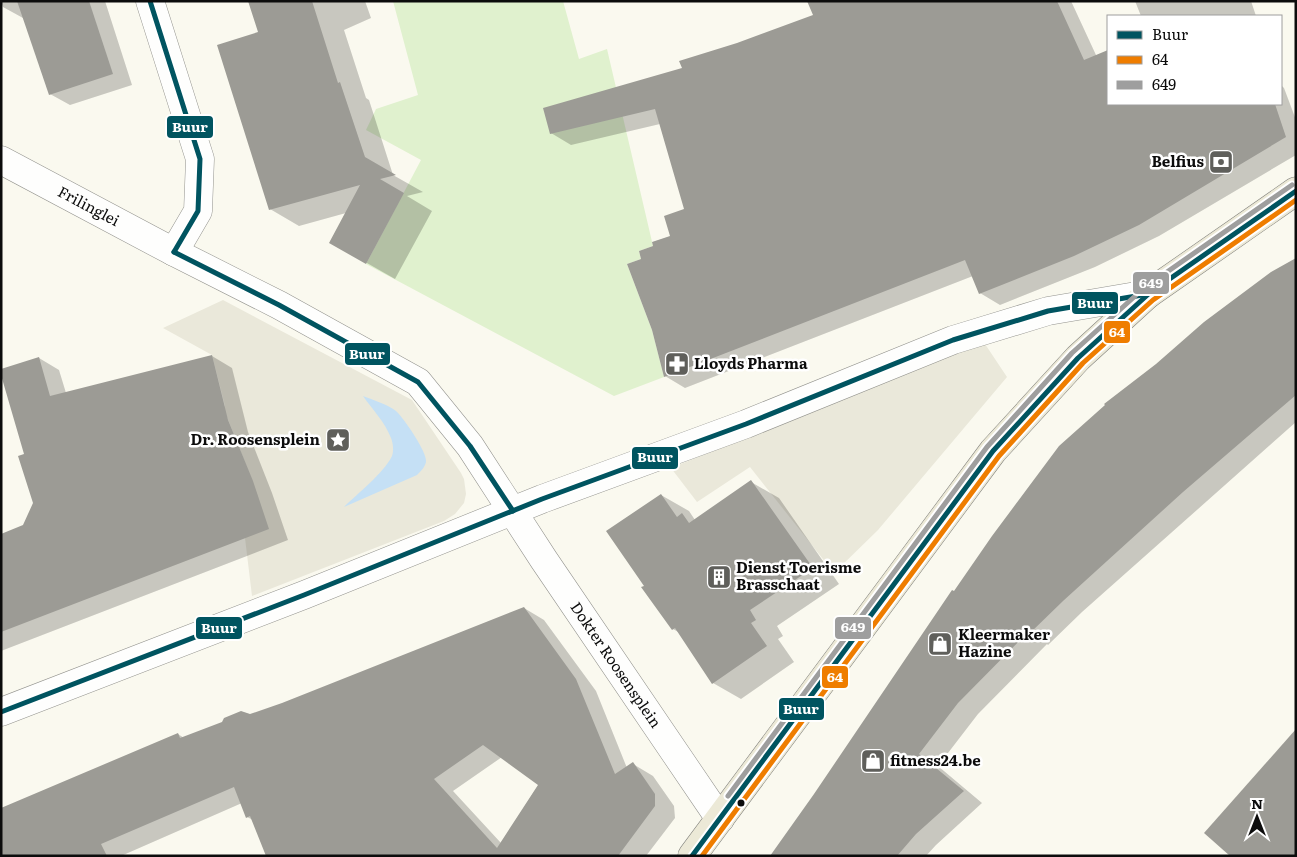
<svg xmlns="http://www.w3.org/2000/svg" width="1297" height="857" viewBox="0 0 1297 857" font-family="Literata,serif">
<rect width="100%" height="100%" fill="#faf9ef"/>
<!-- green -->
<path fill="#e0f1ce" d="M 393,1 L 563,1 L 579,59 L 607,49 L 653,246 L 639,251 L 641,259 L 627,264 L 652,330 L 664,377 L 614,396 L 366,264 L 421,160 L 366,130 L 376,109 L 418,95 Z"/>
<!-- plaza -->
<g fill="#eae8da">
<path d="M 223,300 L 412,400 L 461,473 L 464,479 L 466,494 L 464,503 L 455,514 L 444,521 L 252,596 L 245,538 L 252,480 L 223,407 L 225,406 L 212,355 L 163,328 Z"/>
<path d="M 983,341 L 1007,377 L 878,530 L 834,573 L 750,467 L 697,502 L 671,468 Z"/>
</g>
<!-- water -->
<path fill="#c5e0f5" d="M 363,396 C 373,400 387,404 396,411 C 403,417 428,453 426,462 C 425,467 421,471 417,475 L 344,507 C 358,493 383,474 392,456 C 394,451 393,443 391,438 C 385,422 372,409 363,396 Z"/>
<!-- shadow -->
<g fill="#0003" fill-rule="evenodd">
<path d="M 1,1 L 105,1 L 132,85 L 70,105 L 50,94 L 24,18 L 23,18 L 3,7 Z"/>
<path d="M 249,1 L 365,1 L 371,18 L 344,30 L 366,98 L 369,100 L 393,175 L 423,192 L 407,196 L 432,211 L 395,279 L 330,242 L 346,213 L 299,226 L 270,209 L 259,32 Z"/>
<path d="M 814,1 L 1071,1 L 1102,68 L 1108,66 L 1108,104 L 1281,104 L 1281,85 L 1284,88 L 1296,120 L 1296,155 L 1159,236 L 1095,267 L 1000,305 L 980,293 L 973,276 L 685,388 L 665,376 L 643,260 L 655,247 L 672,237 L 686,210 L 660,124 L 571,145 L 551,133 L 684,69 L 738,44 L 814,16 Z"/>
<path d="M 1135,1 L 1251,1 L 1256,16 L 1141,16 Z"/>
<path d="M 1296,259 L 1296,422 L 1082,612 L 1048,645 L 1047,644 L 978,714 L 938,766 L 982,803 L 936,845 L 926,856 L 771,856 L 815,795 L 954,592 Z"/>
<path d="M 212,356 L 232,368 L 248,432 L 272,493 L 288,540 L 1,651 L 1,536 L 24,526 L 35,503 L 26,455 L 39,358 L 59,370 L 66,393 Z"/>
<path d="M 751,482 L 779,498 L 839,584 L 777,626 L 783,636 L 778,639 L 794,662 L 741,699 L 713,683 L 680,633 L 673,629 L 643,587 L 646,586 L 661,495 L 689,511 L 695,520 Z"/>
<path d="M 524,608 L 544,620 L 596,691 L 627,768 L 633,764 L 653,776 L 674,806 L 675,818 L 646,856 L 267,856 L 253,820 L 247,817 L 242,803 L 121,856 L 1,856 L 178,734 L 184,738 L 282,704 ZM 502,757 L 539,784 L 501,843 L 453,791 Z"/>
</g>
<!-- building -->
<g fill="#9c9b95" fill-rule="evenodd">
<path d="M 17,1 L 89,1 L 113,74 L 49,95 Z"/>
<path d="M 248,1 L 312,1 L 338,83 L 340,82 L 365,157 L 396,175 L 380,179 L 404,193 L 366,264 L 329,243 L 360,185 L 269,210 L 217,45 L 258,32 Z"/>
<path d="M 807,1 L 1057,1 L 1084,60 L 1108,50 L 1108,104 L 1275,104 L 1286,137 L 1139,225 L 1074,256 L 979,294 L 965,260 L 664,377 L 652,330 L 627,264 L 641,259 L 639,251 L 653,246 L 652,242 L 670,236 L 664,216 L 684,209 L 655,109 L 550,134 L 543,108 L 682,68 L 679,61 L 737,43 L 813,15 Z"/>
<path d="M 1296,258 L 1296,395 L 1183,492 L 1063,601 L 1028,635 L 1027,633 L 958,703 L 919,754 L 964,791 L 916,834 L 897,856 L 770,856 L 814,794 L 952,590 L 954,591 L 992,536 L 1059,446 L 1105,405 L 1104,404 L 1156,364 L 1204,322 L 1271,272 Z"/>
<path d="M 212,355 L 228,420 L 253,481 L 269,529 L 1,632 L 1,534 L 23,525 L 33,503 L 18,456 L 24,454 L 1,375 L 1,369 L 39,357 L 50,396 Z"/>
<path d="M 751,480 L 813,568 L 750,610 L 756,620 L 751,623 L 767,646 L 712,684 L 675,628 L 672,630 L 641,587 L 644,586 L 606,531 L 661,494 L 677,517 L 682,513 L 689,523 Z"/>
<path d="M 524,607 L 576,679 L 615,774 L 633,762 L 655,794 L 655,806 L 618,856 L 266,856 L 250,816 L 246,818 L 234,787 L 101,844 L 107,856 L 1,856 L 1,808 L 178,733 L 180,738 L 222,722 L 224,718 L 241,711 L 250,714 L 282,703 ZM 483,745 L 538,785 L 497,848 L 434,779 Z"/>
<path d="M 1296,729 L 1296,856 L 1230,856 L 1204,833 Z"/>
</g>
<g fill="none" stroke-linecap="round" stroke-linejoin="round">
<defs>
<g id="minor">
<path d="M 150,1 L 200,159 L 198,211 L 174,252"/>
<path id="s1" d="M 1,160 L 174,252 L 279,305 L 418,382 L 470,446 L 544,560 L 720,819"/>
<path d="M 1,712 L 304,595 L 542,499 L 746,424 L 953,340 L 1048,311 L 1148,294"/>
</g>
<path id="major" d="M 692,856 L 993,451 L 1078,358 L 1148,294 L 1296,191"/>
</defs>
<!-- minor casing -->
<use href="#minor" stroke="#93938e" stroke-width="29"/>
<!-- major casing -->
<use href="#major" stroke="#80807c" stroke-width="29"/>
<!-- minor -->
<use href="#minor" stroke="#fefefd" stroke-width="28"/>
<!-- major -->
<use href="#major" stroke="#ece9d7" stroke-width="28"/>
<defs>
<g id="bus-1">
<path d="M 150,1 L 200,159 L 198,211 L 174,252"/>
<path d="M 174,252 L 279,305 L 418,382 L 470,446 L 513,511"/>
<path d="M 1,712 L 304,595 L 542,499 L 746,424 L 953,340 L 1048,311 L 1148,294 L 1296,191"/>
<path d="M 692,856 L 993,451 L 1078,358 L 1154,289"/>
</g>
<path id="bus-2" d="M 702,856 L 999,456 L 1083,363 L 1153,300 L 1296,200"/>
<path id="bus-3" d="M 728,796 L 987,447 L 1072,353 L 1144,288 L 1292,185"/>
</defs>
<!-- bus-1 casing -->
<use href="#bus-1" stroke="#fff" stroke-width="9"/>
<!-- bus-2 casing -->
<use href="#bus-2" stroke="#fff" stroke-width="9"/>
<!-- bus-3 casing -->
<use href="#bus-3" stroke="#fff" stroke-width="9"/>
<!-- bus-1 -->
<use href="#bus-1" stroke="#005460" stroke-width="5"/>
<!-- bus-2 -->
<use href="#bus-2" stroke="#ef7d00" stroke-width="5"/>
<!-- bus-3 -->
<use href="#bus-3" stroke="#9e9e9e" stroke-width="5"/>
</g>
<!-- icons -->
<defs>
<symbol id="bank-square" viewBox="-11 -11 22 22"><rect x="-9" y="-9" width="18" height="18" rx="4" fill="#5f5f5b" stroke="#fff"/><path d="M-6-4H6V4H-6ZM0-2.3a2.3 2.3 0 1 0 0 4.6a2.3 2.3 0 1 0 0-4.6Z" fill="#fff"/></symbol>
<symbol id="pharmacy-square" viewBox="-11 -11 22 22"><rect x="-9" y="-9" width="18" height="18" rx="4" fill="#5f5f5b" stroke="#fff"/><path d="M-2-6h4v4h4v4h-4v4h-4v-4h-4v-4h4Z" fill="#fff"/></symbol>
<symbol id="sight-square" viewBox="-11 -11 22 22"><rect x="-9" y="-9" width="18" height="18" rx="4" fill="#5f5f5b" stroke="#fff"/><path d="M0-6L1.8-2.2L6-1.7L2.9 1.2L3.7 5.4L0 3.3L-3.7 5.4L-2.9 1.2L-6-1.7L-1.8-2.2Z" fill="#fff"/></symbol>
<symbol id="building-square" viewBox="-11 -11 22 22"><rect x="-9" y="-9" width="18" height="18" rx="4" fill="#5f5f5b" stroke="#fff"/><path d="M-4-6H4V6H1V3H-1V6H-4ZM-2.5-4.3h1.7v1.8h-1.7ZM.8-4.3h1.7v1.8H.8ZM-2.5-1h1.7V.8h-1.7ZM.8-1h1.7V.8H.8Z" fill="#fff"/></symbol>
<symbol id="shop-square" viewBox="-11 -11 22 22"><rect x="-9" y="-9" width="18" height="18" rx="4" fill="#5f5f5b" stroke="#fff"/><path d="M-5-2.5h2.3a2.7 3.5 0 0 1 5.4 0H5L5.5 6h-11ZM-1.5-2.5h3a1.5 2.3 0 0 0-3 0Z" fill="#fff"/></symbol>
</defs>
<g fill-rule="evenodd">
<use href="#bank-square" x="1207" y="148" width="28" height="28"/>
<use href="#pharmacy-square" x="663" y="350" width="28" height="28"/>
<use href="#sight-square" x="324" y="426" width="28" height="28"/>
<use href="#building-square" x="705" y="563" width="28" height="28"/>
<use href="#shop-square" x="926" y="630" width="28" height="28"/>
<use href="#shop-square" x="859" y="747" width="28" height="28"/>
</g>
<!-- markers -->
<circle fill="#0c0c0c" stroke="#fff" stroke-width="2" cx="741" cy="803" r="4.5"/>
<g text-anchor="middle" stroke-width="5" stroke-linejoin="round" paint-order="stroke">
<!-- poi labels -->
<g font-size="15" font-weight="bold" fill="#0c0c0c" stroke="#fff" text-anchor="start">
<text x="1204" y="167" text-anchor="end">Belfius</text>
<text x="694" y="369">Lloyds Pharma</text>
<text x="320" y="445" text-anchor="end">Dr. Roosensplein</text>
<text x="736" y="573">Dienst Toerisme<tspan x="736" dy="17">Brasschaat</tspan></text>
<text x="958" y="640">Kleermaker<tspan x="958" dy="17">Hazine</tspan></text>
<text x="890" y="766">fitness24.be</text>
</g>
<!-- street labels -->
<g font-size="15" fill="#0c0c0c" stroke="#fff">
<text dy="5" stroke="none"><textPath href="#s1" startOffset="99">Frilinglei</textPath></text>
<text dy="5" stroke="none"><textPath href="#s1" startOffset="818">Dokter Roosensplein</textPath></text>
</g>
</g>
<g stroke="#fff" stroke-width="2">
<rect x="166" y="115" width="48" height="24" rx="5" fill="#005460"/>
<rect x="1132" y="271" width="38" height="24" rx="5" fill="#9e9e9e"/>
<rect x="1071" y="291" width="48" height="24" rx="5" fill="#005460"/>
<rect x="1103" y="320" width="28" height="24" rx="5" fill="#ef7d00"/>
<rect x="344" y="342" width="47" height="24" rx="5" fill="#005460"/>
<rect x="631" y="446" width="48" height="24" rx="5" fill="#005460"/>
<rect x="834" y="616" width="38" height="24" rx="5" fill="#9e9e9e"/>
<rect x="195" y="616" width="48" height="24" rx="5" fill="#005460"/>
<rect x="821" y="665" width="28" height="24" rx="5" fill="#ef7d00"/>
<rect x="778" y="697" width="47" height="24" rx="5" fill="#005460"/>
</g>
<g font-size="14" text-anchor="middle" font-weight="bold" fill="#fff">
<text x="190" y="132">Buur</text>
<text x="1151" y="288">649</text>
<text x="1095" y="308">Buur</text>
<text x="1117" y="337">64</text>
<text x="367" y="359">Buur</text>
<text x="655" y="462">Buur</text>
<text x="853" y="632">649</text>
<text x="219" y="633">Buur</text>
<text x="835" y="682">64</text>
<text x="801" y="714">Buur</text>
</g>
<!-- border -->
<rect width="1297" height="857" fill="none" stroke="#0c0c0c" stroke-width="5"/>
<!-- legend -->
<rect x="1107" y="15" width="175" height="90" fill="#ffffff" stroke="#9e9e9e"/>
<rect x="1117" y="31" width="25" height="8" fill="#005460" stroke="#9e9e9e"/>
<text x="1152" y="40" font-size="15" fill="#0c0c0c">Buur</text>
<rect x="1117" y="56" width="25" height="8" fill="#ef7d00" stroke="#9e9e9e"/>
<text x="1152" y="65" font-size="15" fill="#0c0c0c">64</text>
<rect x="1117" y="81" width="25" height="8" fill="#9e9e9e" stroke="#9e9e9e"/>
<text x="1152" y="90" font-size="15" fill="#0c0c0c">649</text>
<!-- north arrow -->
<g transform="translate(1257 817)" stroke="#ffffff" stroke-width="4" paint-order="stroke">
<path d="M0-4L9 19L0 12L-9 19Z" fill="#0c0c0c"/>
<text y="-8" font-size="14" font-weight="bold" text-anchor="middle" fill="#0c0c0c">N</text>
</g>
</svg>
